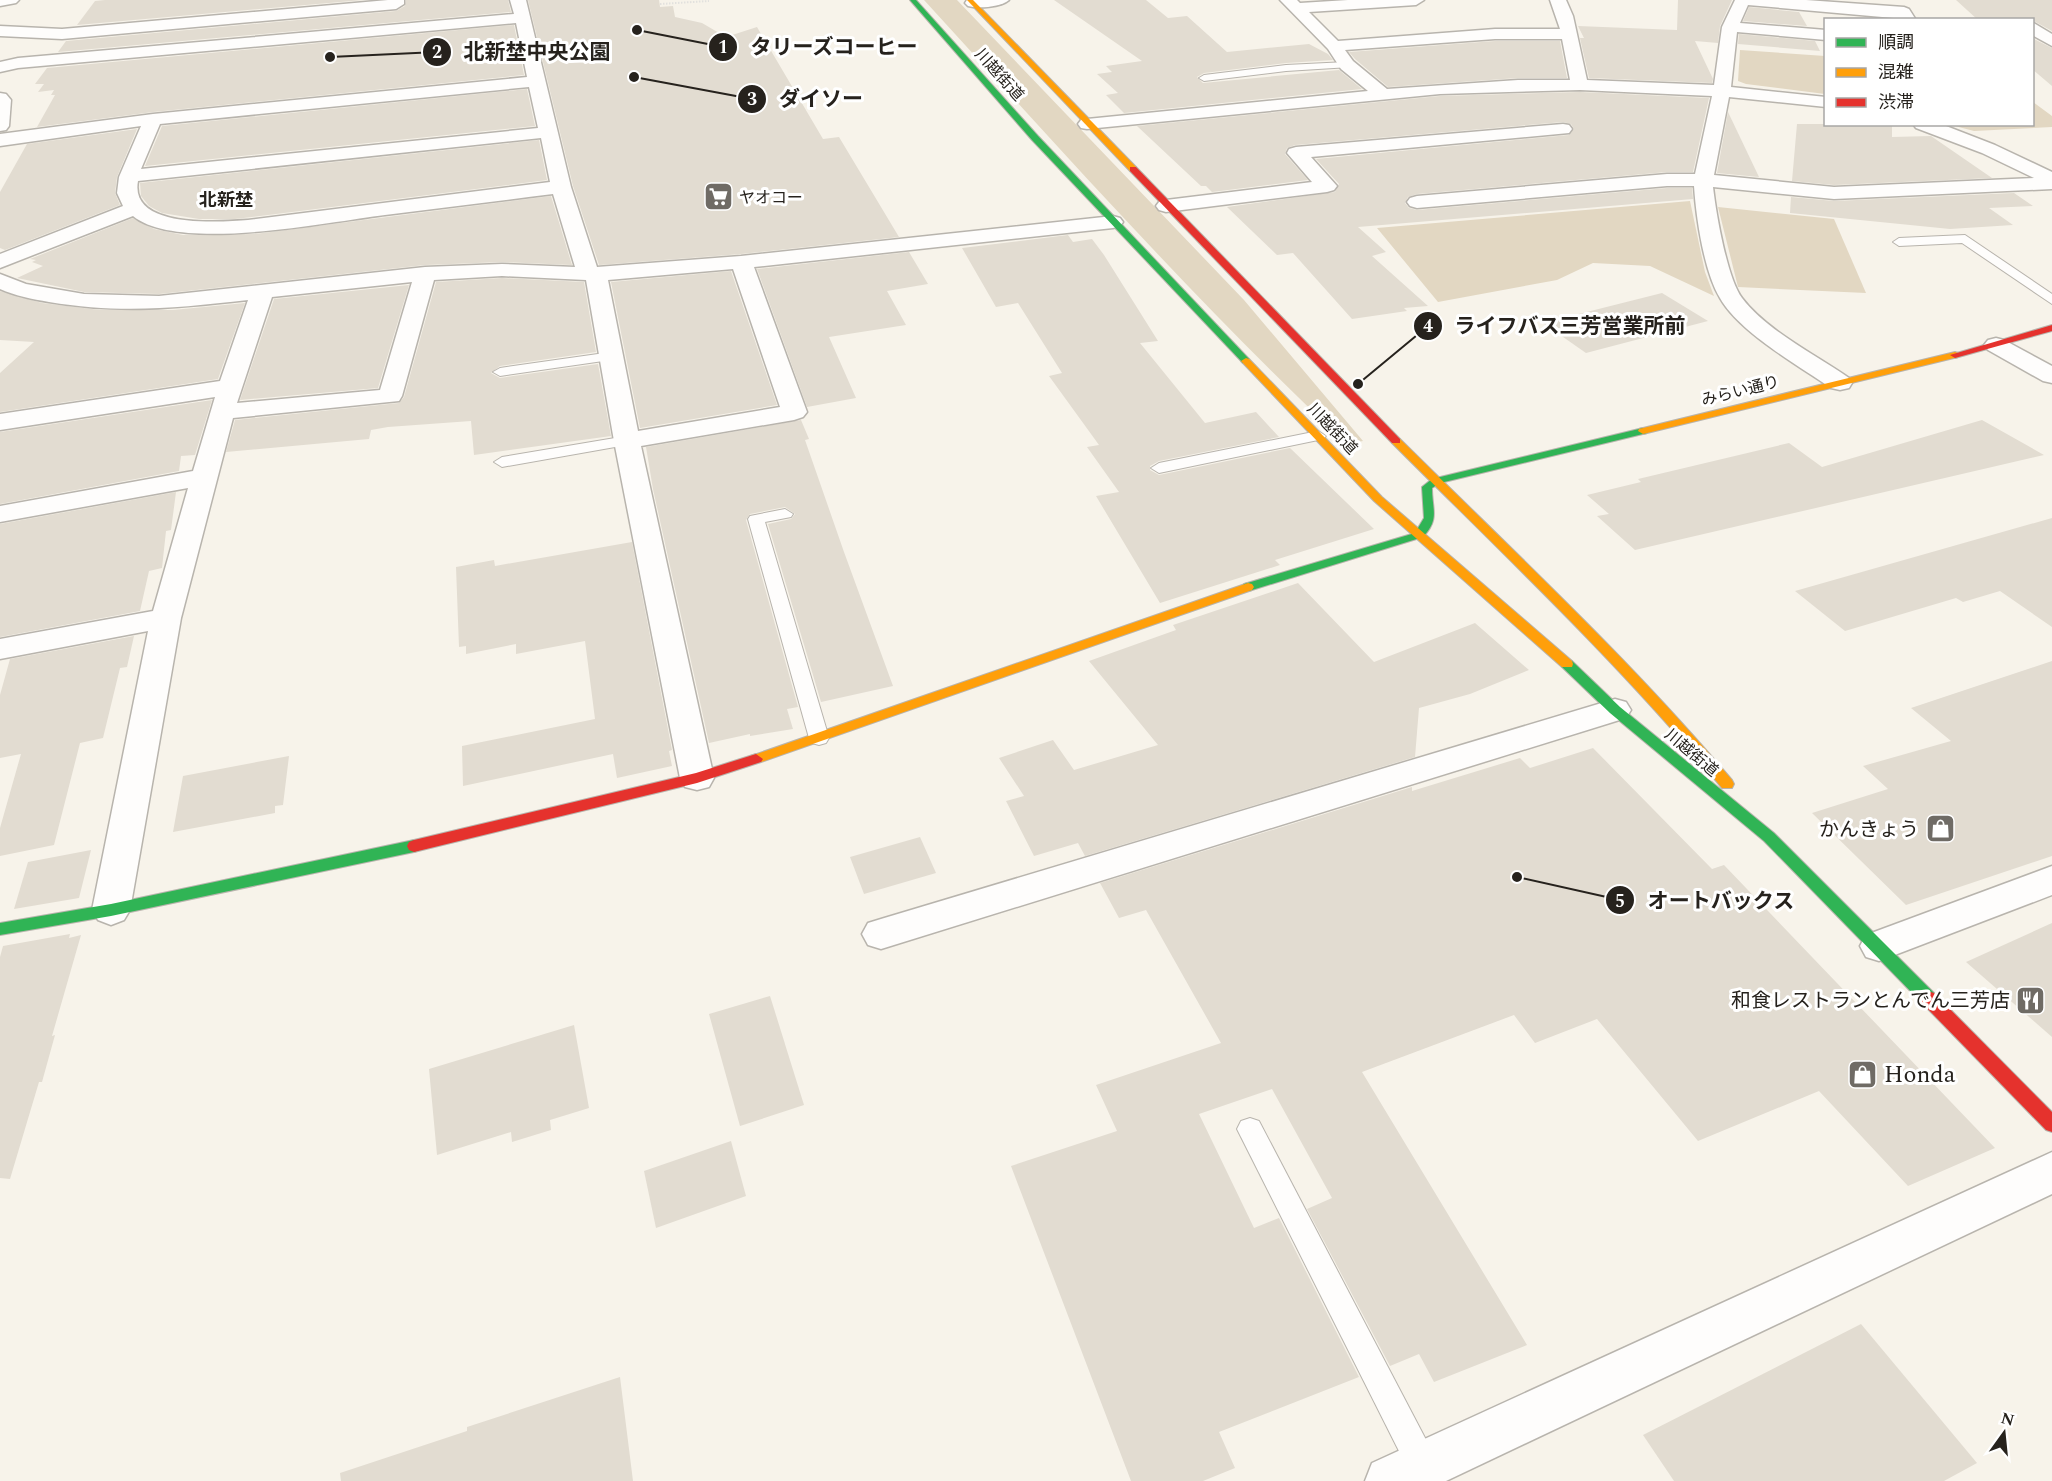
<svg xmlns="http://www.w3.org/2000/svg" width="2052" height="1481" viewBox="0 0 2052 1481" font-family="Spectral,'Noto Sans JP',serif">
<rect width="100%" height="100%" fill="#f7f3ea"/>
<!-- green -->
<g fill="#e2d7c2">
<path d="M 924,0 L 957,0 L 1244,300 L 1363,441 L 1347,444 C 1198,304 1062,151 924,0 Z"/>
<path d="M 1740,50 L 1825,56 L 1825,94 L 1746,84 L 1738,81 Z"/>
<path d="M 2033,102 L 2052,116 L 2052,127 L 1974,131 L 1951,125 L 2032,124 Z"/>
<path d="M 1690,201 L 1705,272 L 1714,296 L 1650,266 L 1593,263 L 1557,280 L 1438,302 L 1377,228 Z"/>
<path d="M 1718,207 L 1834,219 L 1866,293 L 1738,287 Z"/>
</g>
<!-- building -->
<g fill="#e2dcd1">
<path d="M 105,0 L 363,0 L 77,25 L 95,1 Z"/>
<path d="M 406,0 L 508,0 L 511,12 L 58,52 L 66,41 L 396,11 L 405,6 Z"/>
<path d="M 528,0 L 659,0 L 660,7 L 673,6 L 675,17 L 702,23 L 726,37 L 757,27 L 823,139 L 839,137 L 899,237 L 741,254 L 599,265 L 573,186 Z"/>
<path d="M 1054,0 L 1146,0 L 1168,18 L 1187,16 L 1227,52 L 1309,44 L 1328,54 L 1333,60 L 1286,63 L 1204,73 L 1197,77 L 1203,83 L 1339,70 L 1362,89 L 1124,113 L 1106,95 L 1118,93 L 1097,74 L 1112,72 L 1106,66 L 1142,61 Z"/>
<path d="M 1678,0 L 1732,0 L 1720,26 L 1718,43 L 1695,41 L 1713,79 L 1712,83 L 1589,78 L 1580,38 L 1584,38 L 1578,26 L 1677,30 Z"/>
<path d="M 1956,0 L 2052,0 L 2052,31 L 2032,20 L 1978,20 Z"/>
<path d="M 1749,7 L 1799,12 L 1807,26 L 1743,21 Z"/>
<path d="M 514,25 L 524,75 L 153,112 L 37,127 L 55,95 L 51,95 L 54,90 L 38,92 L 44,84 L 35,84 L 47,68 Z"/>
<path d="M 1739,34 L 1815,41 L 1820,51 L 1738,44 Z"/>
<path d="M 2032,38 L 2052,48 L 2052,86 L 2032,69 Z"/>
<path d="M 1495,41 L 1560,41 L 1567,78 L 1518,78 L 1388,87 L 1355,59 L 1349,52 Z"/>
<path d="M 527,89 L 535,126 L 145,166 L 162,126 Z"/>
<path d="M 1580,92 L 1709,98 L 1693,172 L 1667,172 L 1417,194 L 1408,197 L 1405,203 L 1409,208 L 1417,210 L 1667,188 L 1692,188 L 1693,199 L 1358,227 L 1386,252 L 1372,256 L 1428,306 L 1404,308 L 1407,311 L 1352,319 L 1293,253 L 1277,255 L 1227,207 L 1335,192 L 1339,184 L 1316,159 L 1569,135 L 1574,129 L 1571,124 L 1563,122 L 1295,145 L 1287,148 L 1285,154 L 1308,180 L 1212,192 L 1206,186 L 1201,186 L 1137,126 L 1440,96 Z"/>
<path d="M 1728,112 L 1759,177 L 1717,173 Z"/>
<path d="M 1797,124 L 1892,124 L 1892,137 L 1931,136 L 1992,178 L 1834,185 L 1792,181 Z"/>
<path d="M 137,129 L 117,177 L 115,193 L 120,205 L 5,250 L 0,248 L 0,192 L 27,144 Z"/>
<path d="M 539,140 L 547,180 L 235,219 L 199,219 L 162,213 L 149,206 L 141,196 L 140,183 Z"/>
<path d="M 2014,193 L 2033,206 L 1989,208 L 2013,225 L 1950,229 L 1790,213 L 1791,197 L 1834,201 Z"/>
<path d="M 551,196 L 572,265 L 502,262 L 425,265 L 159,294 L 84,292 L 17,278 L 43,266 L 32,262 L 36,260 L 30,259 L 133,218 L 154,229 L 183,235 L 255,234 Z"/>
<path d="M 1068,235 L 1073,242 L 1092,239 L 1104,255 L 1158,341 L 1140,343 L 1205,423 L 1256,412 L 1279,437 L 1159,461 L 1150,466 L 1150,470 L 1159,475 L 1290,448 L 1374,529 L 1275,560 L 1280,565 L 1160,603 L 1096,496 L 1119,492 L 1087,447 L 1099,445 L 1049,376 L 1062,373 L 1018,303 L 996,307 L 962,248 Z"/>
<path d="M 909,252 L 928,284 L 887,291 L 906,325 L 829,337 L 856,398 L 807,407 L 757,269 Z"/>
<path d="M 731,271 L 777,405 L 640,428 L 611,282 Z"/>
<path d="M 502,278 L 584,282 L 596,352 L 500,366 L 491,373 L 500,378 L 598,364 L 611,436 L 474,455 L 471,421 L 388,427 L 371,430 L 369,439 L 226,452 L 235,420 L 399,403 L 404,397 L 436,282 Z"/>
<path d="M 409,285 L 378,388 L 240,400 L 274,299 Z"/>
<path d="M 0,291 L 42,303 L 100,310 L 173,310 L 245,303 L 218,379 L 0,412 L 0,373 L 34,342 L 0,340 Z"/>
<path d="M 1662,293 L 1708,321 L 1586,353 L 1543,323 Z"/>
<path d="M 212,400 L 195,455 L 181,456 L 179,471 L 0,504 L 0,432 Z"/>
<path d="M 801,420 L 809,439 L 805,440 L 844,552 L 893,686 L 821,702 L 768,524 L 791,519 L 795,514 L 785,507 L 750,514 L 746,520 L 798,707 L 787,709 L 793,729 L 750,736 L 750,734 L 709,743 L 653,489 L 646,447 Z"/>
<path d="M 1982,420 L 2044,455 L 1635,550 L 1597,516 L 1609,514 L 1587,495 L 1641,482 L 1638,479 L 1789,443 L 1822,467 Z"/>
<path d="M 176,492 L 171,530 L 166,531 L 162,568 L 149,571 L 140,611 L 0,637 L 0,524 Z"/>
<path d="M 2052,518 L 2052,627 L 2000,591 L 1963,602 L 1956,598 L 1845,631 L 1795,591 Z"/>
<path d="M 632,542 L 672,750 L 669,751 L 672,766 L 617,778 L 613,754 L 463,786 L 462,746 L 595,719 L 585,641 L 516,654 L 516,644 L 466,654 L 466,646 L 459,647 L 456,567 L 494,560 L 495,566 Z"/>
<path d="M 1298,583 L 1374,662 L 1475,623 L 1529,670 L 1470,694 L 1419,708 L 1415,757 L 1085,856 L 1078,843 L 1034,856 L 1006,801 L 1024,796 L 999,758 L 1053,740 L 1074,770 L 1158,745 L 1089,661 L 1176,630 L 1173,625 Z"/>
<path d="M 134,636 L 127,667 L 120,668 L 103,738 L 80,743 L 54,845 L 0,856 L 0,828 L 21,754 L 0,758 L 0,695 L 10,659 Z"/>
<path d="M 2052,661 L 2052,856 L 1906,905 L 1812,813 L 1888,789 L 1863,766 L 1951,741 L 1911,708 Z"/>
<path d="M 1593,748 L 1712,869 L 1724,865 L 1995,1148 L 1908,1186 L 1819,1091 L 1698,1141 L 1597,1019 L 1535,1043 L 1514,1015 L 1362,1072 L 1527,1345 L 1434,1382 L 1419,1354 L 1390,1366 L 1307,1209 L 1332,1198 L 1272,1089 L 1199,1114 L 1254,1228 L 1279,1218 L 1359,1377 L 1219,1432 L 1235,1468 L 1203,1481 L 1131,1481 L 1011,1166 L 1117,1131 L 1096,1085 L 1221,1043 L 1146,910 L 1119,918 L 1100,883 L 1412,787 L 1412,791 L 1520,758 L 1530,768 Z"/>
<path d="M 289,756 L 283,805 L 275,806 L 275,813 L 173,832 L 183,776 Z"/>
<path d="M 920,837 L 936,873 L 864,894 L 850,857 Z"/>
<path d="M 91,850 L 79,898 L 14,909 L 28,862 Z"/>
<path d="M 2052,923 L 2052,1037 L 1966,962 Z"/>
<path d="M 70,934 L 69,938 L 81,935 L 52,1036 L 55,1035 L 42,1082 L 39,1082 L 10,1179 L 0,1178 L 0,957 L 3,946 Z"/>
<path d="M 770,996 L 804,1105 L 740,1126 L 709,1014 Z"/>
<path d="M 574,1025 L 589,1108 L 550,1120 L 551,1130 L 512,1142 L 511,1132 L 437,1155 L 429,1069 Z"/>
<path d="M 731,1141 L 746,1196 L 656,1228 L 644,1171 Z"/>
<path d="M 1861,1324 L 1977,1463 L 1944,1481 L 1674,1481 L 1643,1435 Z"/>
<path d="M 620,1377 L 633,1481 L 341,1481 L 340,1473 L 467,1431 L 467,1427 Z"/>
</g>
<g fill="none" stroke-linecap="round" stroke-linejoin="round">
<defs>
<g id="lane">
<path d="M 1347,62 L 1350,63 L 1350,67 L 1286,71 L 1204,81 L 1199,78 L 1204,75 L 1286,65 Z"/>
<path d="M 1965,235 L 2052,294 L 2052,304 L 1962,243 L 1899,246 L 1893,242 L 1899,238 Z"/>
<path d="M 612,352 L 619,356 L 617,359 L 500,376 L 493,372 L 500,368 Z"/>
<path d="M 1318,431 L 1326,436 L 1323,439 L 1159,473 L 1151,468 L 1159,463 Z"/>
<path d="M 627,436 L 632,438 L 635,441 L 632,444 L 502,467 L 494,462 L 502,457 Z"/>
<path d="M 785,509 L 793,514 L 791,517 L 765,522 L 829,738 L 826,743 L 819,745 L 812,743 L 809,738 L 748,519 L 750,516 Z"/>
<path d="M 1250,1118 L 1259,1121 L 1434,1455 L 1438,1466 L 1434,1477 L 1423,1481 L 1412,1477 L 1237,1129 L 1241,1121 Z"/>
</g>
<g id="street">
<path d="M 0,0 L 19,0 L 16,3 L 0,6 Z"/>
<path d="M 388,0 L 404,0 L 404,4 L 396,9 L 62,39 L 0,36 L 0,26 L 62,29 Z"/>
<path d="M 510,0 L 526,0 L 571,187 L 597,267 L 741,256 L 1113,216 L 1120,218 L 1123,222 L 1120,226 L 1113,228 L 754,267 L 807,412 L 803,417 L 794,420 L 641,446 L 714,778 L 709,787 L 697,790 L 685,787 L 680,778 L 614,441 L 586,280 L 502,276 L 434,280 L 402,396 L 399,401 L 233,418 L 181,618 L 130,910 L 124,920 L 111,925 L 98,920 L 92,910 L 148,631 L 0,659 L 0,639 L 153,611 L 188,488 L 0,522 L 0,506 L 193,471 L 215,397 L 0,430 L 0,414 L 220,381 L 248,300 C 178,308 120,314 49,302 C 32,299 16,296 0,289 L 0,274 L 26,284 L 84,294 L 159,296 L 425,267 L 502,264 L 575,267 L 553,194 C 497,201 441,208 385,215 C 328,222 178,253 133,216 L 0,268 L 0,254 L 123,206 L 117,193 L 119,177 L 141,126 L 0,146 L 0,134 L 153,114 L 527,77 L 516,23 L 18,68 L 0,72 L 0,62 L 18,58 L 514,14 ZM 529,87 L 538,128 L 141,169 L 160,124 ZM 541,138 L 550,182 L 248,220 C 220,222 129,229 138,181 ZM 733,269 L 780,407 L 638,431 L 608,280 ZM 412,282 L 380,390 L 237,403 L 272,297 Z"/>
<path d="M 967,0 L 1009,0 C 1001,7 978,9 968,6 L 965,3 Z"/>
<path d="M 1280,0 L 1297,0 L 1300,3 L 1348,0 L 1424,0 L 1416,5 L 1309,12 L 1338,41 L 1495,29 L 1560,29 L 1550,0 L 1566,0 L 1573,16 L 1587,80 L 1714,85 L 1722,27 L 1735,0 L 1806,0 L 1904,7 L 1909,9 L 1916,20 L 1748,5 L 1740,23 L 1826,30 L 1826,40 L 1737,32 L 1731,87 L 1826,97 L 1826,107 L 1729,97 L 1714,175 L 1834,187 L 2034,178 L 1982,153 L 1916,128 L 1913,124 L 1946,126 L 1995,145 L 2052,172 L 2052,189 L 1834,199 L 1713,187 C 1716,213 1727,278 1742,298 C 1766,330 1816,355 1849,378 L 1852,383 L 1849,388 L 1840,390 L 1831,388 C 1799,366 1739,332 1720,298 C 1704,272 1696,217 1694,186 L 1667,186 L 1417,208 L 1410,206 L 1407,202 L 1410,198 L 1417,196 L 1667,174 L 1695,174 L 1712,96 L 1580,90 L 1440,94 L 1087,129 L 1081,128 L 1078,124 L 1081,120 L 1087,119 L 1368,91 L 1341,69 L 1328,49 ZM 1495,39 L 1562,39 L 1570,80 L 1518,80 L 1387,89 L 1353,61 L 1345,50 Z"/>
<path d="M 2032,22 L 2052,34 L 2052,46 L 2032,35 Z"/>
<path d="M 0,93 L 6,94 L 11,100 L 9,126 L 6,130 L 0,131 Z"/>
<path d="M 1563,124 L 1569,125 L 1572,129 L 1569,133 L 1311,157 L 1337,186 L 1334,190 L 1327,192 L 1166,212 L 1159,210 L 1156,206 L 1159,202 L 1166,200 L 1312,182 L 1287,153 L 1289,149 L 1296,147 Z"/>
<path d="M 1996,338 L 2004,340 L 2052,366 L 2052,383 L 2043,381 L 1988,350 L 1984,345 L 1988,340 Z"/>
<path d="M 1615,699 L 1626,702 L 1631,710 L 1626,718 L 881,949 L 868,945 L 862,934 L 868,923 L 881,919 Z"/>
<path d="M 2052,866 L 2052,895 L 1879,961 L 1866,957 L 1860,946 L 1866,935 Z"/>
<path d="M 2052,1152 L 2052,1194 L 1446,1481 L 1365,1481 L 1372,1463 Z"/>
</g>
<g id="fast">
<path d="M 910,0 L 916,0 L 1038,136 L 1249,359 L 1249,363 L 1243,363 L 1032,140 Z"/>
<path d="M 1643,428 L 1648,431 L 1647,433 L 1440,483 L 1432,488 C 1432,510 1440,519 1423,537 L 1252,590 L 1248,591 L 1242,587 L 1244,584 L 1415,533 L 1424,518 L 1422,487 L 1432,479 Z"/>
<path d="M 1567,660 L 1572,661 L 1620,707 L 1774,833 L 1934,993 L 1936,998 L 1934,1003 L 1928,1005 L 1922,1003 L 1764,841 L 1610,713 L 1562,667 L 1561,664 L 1562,661 Z"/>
<path d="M 414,840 L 419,842 L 421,846 L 419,850 L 414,852 L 111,916 L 0,935 L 0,923 L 111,904 Z"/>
</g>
<g id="slow">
<path d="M 967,0 L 973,0 L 1136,167 L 1136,171 L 1130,171 Z"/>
<path d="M 1955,352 L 1958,353 L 1958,357 L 1643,434 L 1638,431 L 1639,429 Z"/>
<path d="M 1246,358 L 1249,359 L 1382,497 L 1572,661 L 1573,664 L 1572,667 L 1562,667 L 1374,501 L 1243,363 L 1241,361 Z"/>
<path d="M 1396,438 L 1400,439 C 1513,551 1629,658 1732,780 L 1734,784 L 1732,788 L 1722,788 C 1621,665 1505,556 1392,443 L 1392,439 Z"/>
<path d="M 1248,583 L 1252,584 L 1254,587 L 1252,590 L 761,762 L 751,762 L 749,759 L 751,756 Z"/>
</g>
<g id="jam">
<path d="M 1130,167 L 1136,167 L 1400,439 L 1400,443 L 1392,443 L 1130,171 Z"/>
<path d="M 2052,325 L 2052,331 L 1955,358 L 1950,355 Z"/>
<path d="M 756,754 L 763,759 L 761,762 L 697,783 L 414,852 L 409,850 L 407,846 L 409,842 L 414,840 L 696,773 Z"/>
<path d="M 1928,991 L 1934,993 L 2052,1112 L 2052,1132 L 2046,1130 L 1922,1003 L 1920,998 L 1922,993 Z"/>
</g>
</defs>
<!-- lane casing -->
<use href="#lane" stroke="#b8b4ad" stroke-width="2"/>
<!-- street casing -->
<use href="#street" stroke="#b8b4ad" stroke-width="3"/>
<!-- fast casing -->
<use href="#fast" stroke="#b8b4ad" stroke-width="2"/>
<!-- slow casing -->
<use href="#slow" stroke="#b8b4ad" stroke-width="2"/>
<!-- jam casing -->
<use href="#jam" stroke="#b8b4ad" stroke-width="2"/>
<!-- path -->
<path stroke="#e2e1de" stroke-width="2" stroke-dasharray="1.5 1.5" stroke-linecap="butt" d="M 660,4 L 709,1"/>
<!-- lane -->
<use href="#lane" fill="#fefdfc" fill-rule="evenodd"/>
<!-- street -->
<use href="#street" fill="#fefdfc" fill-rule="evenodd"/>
<!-- fast -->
<use href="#fast" fill="#30b455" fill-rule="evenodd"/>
<!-- slow -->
<use href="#slow" fill="#ff9f0a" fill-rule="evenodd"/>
<!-- jam -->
<use href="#jam" fill="#e5322d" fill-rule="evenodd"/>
</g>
<!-- icons -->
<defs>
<symbol id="supermarket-square" viewBox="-11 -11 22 22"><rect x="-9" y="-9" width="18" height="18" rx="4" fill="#6f6b65" stroke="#fff"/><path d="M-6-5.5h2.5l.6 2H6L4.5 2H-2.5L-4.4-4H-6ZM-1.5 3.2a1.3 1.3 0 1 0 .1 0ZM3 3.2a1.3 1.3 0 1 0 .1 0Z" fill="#fff"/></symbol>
<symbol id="shop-square" viewBox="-11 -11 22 22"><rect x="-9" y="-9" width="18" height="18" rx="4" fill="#6f6b65" stroke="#fff"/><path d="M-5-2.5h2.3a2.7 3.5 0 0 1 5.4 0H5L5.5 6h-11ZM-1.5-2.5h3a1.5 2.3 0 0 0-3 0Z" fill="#fff"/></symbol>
<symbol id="restaurant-square" viewBox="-11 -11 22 22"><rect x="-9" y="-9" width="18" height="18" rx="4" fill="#6f6b65" stroke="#fff"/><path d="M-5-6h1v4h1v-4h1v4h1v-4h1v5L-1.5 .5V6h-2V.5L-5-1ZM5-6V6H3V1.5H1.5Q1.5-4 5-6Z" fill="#fff"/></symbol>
</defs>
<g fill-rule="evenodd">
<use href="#supermarket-square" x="702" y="180" width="33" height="33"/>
<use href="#shop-square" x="1924" y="812" width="33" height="33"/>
<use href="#restaurant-square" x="2014" y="984" width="33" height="33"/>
<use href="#shop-square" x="1846" y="1058" width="33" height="33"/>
</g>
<g text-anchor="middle" stroke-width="6" stroke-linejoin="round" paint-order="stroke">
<!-- far-street labels -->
<g font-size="16" fill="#26221d" stroke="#fff">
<text transform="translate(1000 74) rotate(48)" y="6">川越街道</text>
<text transform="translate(1740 390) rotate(-14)" y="6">みらい通り</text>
<text transform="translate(1333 428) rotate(46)" y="6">川越街道</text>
<text transform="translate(1692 752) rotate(40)" y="6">川越街道</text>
</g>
<!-- far-poi labels -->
<g font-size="16" fill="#26221d" stroke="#fff" text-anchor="start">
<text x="739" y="203">ヤオコー</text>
</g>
<!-- far-neighbourhood labels -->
<g font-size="18" font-weight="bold" fill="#26221d" stroke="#fff">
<text x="226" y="206">北新埜</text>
</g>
<!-- poi labels -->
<g font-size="20" fill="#26221d" stroke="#fff" text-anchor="end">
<text x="1919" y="836">かんきょう</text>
<text x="2010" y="1007">和食レストランとんでん三芳店</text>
</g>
<!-- near-poi labels -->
<g font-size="24" fill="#26221d" stroke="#fff" text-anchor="start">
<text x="1884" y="1082">Honda</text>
</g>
</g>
<!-- callouts -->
<path fill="none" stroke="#26221d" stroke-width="2" d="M637 30L723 47M330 57L437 52M634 77L752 99M1358 384L1428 326M1517 877L1620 900"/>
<g fill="#26221d" stroke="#fff" stroke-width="2">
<circle cx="637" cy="30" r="6"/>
<circle cx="330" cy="57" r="6"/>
<circle cx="634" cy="77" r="6"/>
<circle cx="1358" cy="384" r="6"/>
<circle cx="1517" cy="877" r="6"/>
<circle cx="723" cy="47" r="15"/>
<circle cx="437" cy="52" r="15"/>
<circle cx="752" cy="99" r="15"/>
<circle cx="1428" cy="326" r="15"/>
<circle cx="1620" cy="900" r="15"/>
</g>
<g font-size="18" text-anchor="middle" font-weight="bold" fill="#fff">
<text x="723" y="53">1</text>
<text x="437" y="58">2</text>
<text x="752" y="105">3</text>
<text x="1428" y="332">4</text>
<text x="1620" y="907">5</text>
</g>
<g font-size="21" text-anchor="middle" font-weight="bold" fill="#26221d" stroke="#fff" stroke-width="6" stroke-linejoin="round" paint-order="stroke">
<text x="834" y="54">タリーズコーヒー</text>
<text x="537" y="59">北新埜中央公園</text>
<text x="821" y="106">ダイソー</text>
<text x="1570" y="333">ライフバス三芳営業所前</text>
<text x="1721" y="908">オートバックス</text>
</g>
<!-- legend -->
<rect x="1824" y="18" width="210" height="108" fill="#ffffff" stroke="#a8a7a5" stroke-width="1.5"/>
<rect x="1836" y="38" width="30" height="9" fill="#30b455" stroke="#a8a7a5" stroke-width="1.5"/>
<text x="1878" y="48" font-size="18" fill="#26221d">順調</text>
<rect x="1836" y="68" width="30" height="9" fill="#ff9f0a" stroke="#a8a7a5" stroke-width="1.5"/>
<text x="1878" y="78" font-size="18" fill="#26221d">混雑</text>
<rect x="1836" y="98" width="30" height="9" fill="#e5322d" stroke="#a8a7a5" stroke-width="1.5"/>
<text x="1878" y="108" font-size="18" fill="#26221d">渋滞</text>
<!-- north arrow -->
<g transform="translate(2004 1433) rotate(15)" stroke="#ffffff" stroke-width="4.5" paint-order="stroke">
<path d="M0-4.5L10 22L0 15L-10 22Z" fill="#26221d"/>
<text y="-9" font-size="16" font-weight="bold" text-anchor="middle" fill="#26221d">N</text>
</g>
</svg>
